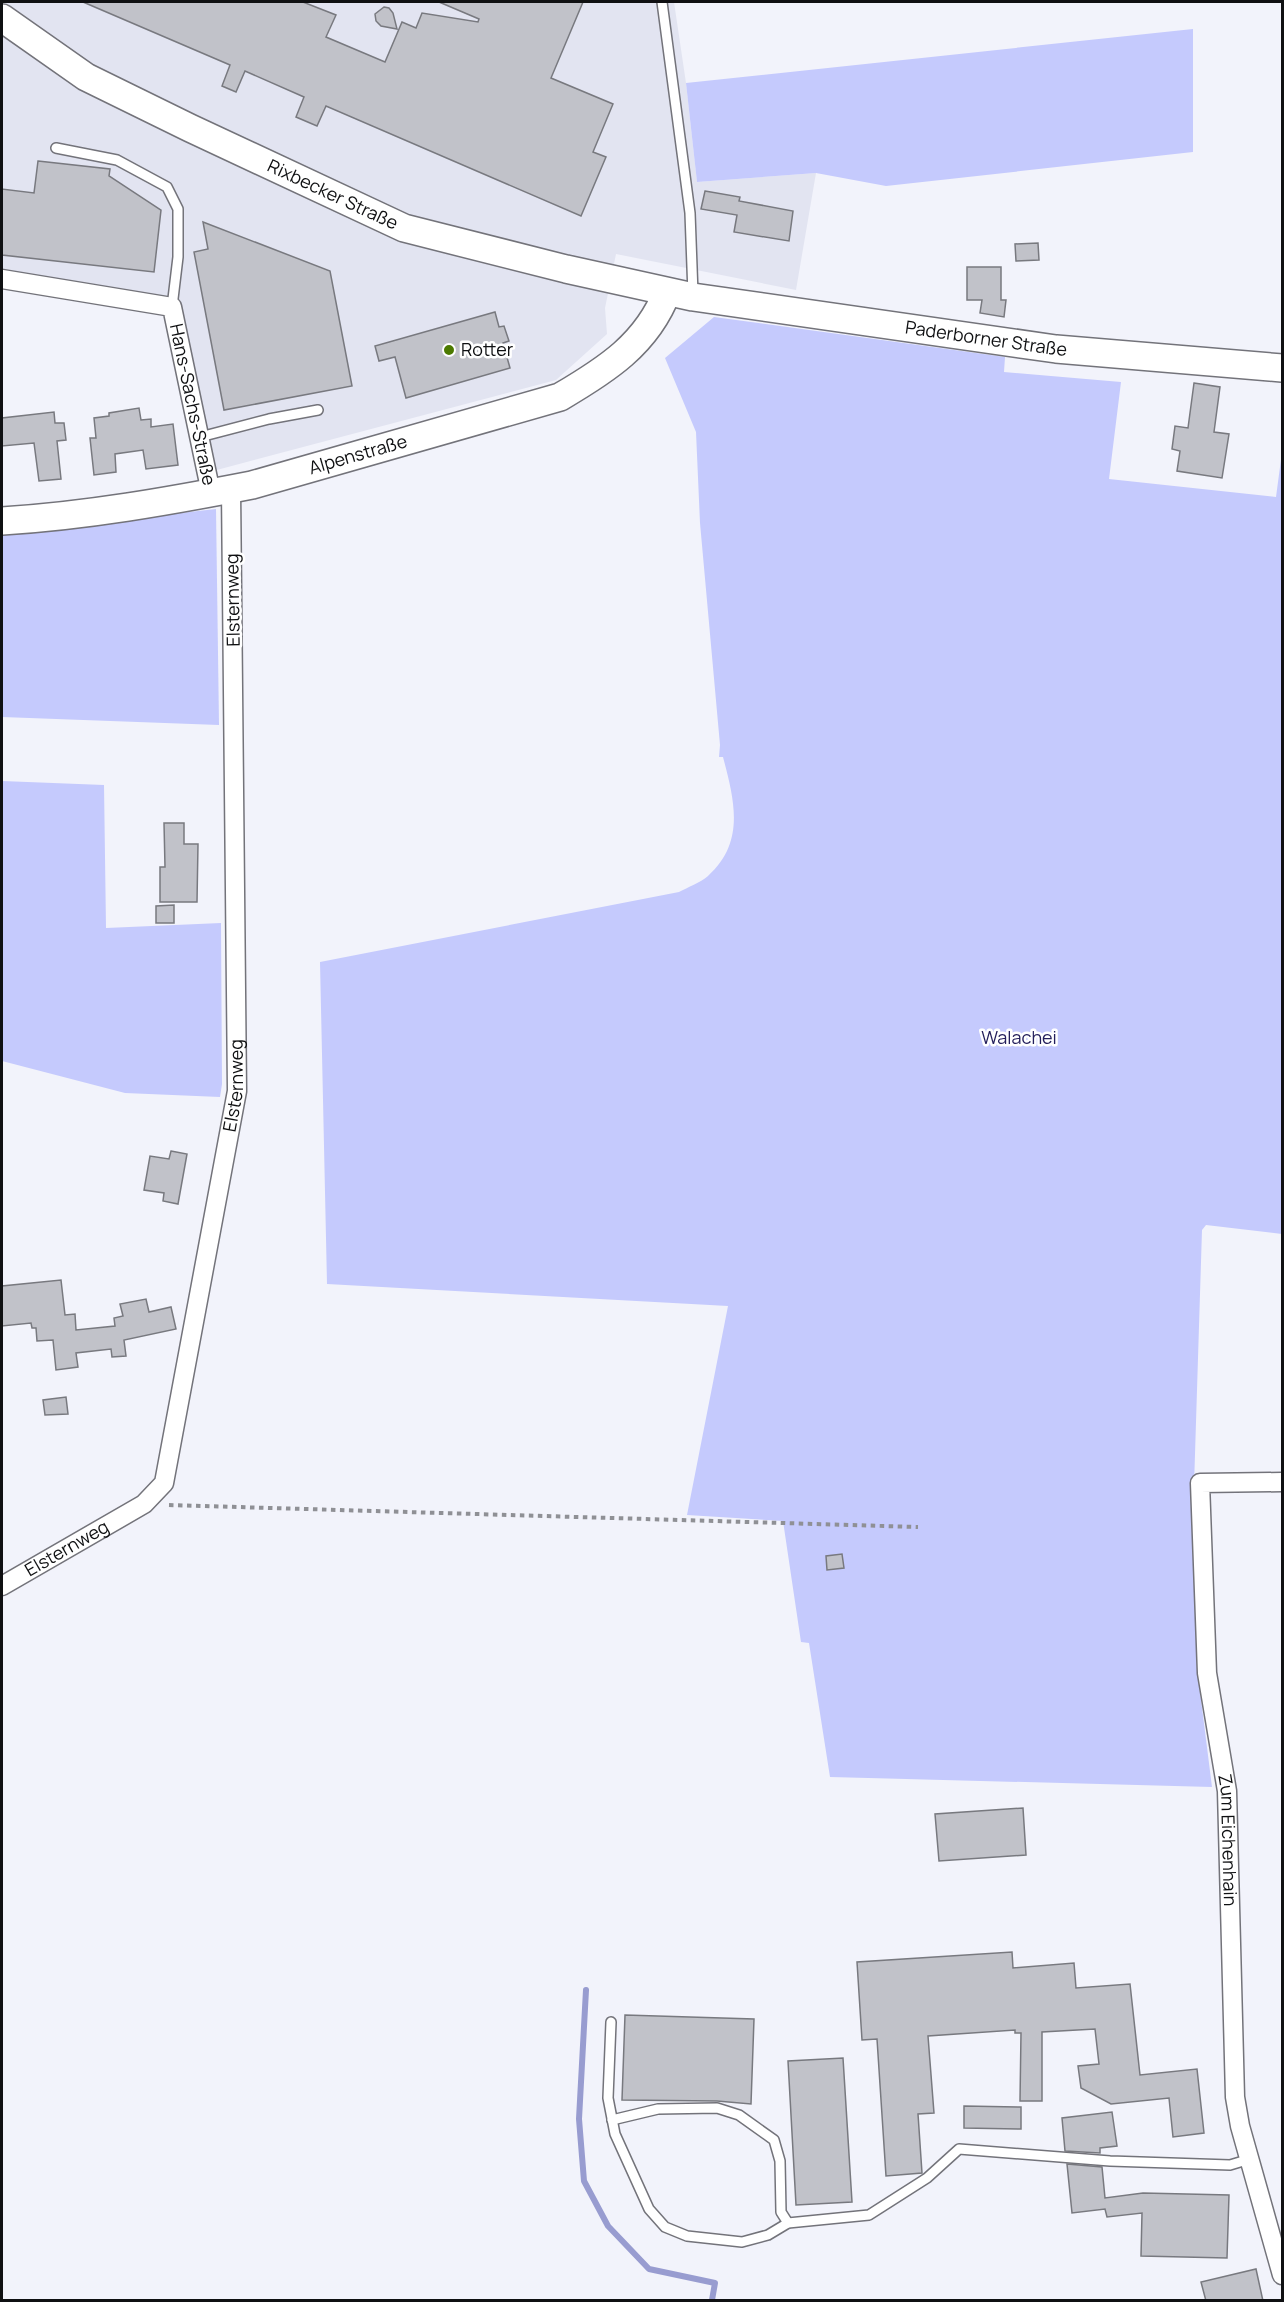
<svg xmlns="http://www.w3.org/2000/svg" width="1284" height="2302" viewBox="0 0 1284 2302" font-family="Manrope,sans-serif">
<rect width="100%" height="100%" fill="#f2f3fb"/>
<!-- built -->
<path fill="#e2e4f1" d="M 2,2 L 674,2 L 686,83 L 697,182 L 816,173 L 796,290 L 616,254 L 605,308 L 607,334 L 556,380 L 213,471 L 173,305 L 2,273 Z"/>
<!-- green -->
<g fill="#c5cafd">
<path d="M 1193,29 L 1193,152 L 886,186 L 816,173 L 697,182 L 686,83 Z"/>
<path d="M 714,317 L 1005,357 L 1004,372 L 1121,382 L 1109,479 L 1276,497 L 1282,452 L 1282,1234 L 1206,1225 L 1202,1230 L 1193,1518 L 1197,1668 L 1212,1787 L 830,1777 L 809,1643 L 801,1642 L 783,1521 L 687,1515 L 728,1306 L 327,1284 L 320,962 L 679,892 C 688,887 700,883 708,876 C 746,842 734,799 723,757 L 719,757 L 720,745 L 700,523 L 696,432 L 665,358 Z"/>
<path d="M 216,509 L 219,725 L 2,717 L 2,533 Z"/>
<path d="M 2,781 L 104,785 L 106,928 L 221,923 L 222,1084 L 220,1097 L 125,1093 L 2,1061 Z"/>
</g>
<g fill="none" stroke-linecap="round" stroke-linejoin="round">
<!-- stream -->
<path stroke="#989cd0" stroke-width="6" d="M 586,1990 L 579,2119 L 584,2181 L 608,2226 L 649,2269 L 715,2283 L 712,2300"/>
</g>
<!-- building -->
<g fill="#c1c2c9" stroke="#78797f" stroke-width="1.5">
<path d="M 83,2 L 303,2 L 336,15 L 326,37 L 385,62 L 402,22 L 416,28 L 422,13 L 478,22 L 479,19 L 439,2 L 583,2 L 551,78 L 613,104 L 593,152 L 606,157 L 581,216 L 326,106 L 317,126 L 296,117 L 304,97 L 245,71 L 236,92 L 222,86 L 230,65 Z"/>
<path d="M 384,7 L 389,8 L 393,13 L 397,29 L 381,26 L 376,21 L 375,14 Z"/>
<path d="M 38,161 L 110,169 L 109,176 L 161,210 L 154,272 L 2,255 L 2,189 L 34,193 Z"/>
<path d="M 705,191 L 740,197 L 739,201 L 793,211 L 789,241 L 734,232 L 737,215 L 701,209 Z"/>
<path d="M 203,222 L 330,271 L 352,386 L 224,410 L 194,252 L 208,249 Z"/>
<path d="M 1038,243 L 1039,260 L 1016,261 L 1015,244 Z"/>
<path d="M 967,267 L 1001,267 L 1001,300 L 1006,300 L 1004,317 L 980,313 L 982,300 L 967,300 Z"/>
<path d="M 495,312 L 499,327 L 504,326 L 509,341 L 503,343 L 510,368 L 406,398 L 395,357 L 379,361 L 375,346 Z"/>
<path d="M 1194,383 L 1220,387 L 1214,432 L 1229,434 L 1222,478 L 1177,471 L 1180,451 L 1172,449 L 1175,426 L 1188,428 Z"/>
<path d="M 139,408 L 141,420 L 151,419 L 151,427 L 173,424 L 178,465 L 146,469 L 143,450 L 115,454 L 116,472 L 94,475 L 90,438 L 96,438 L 94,418 L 109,416 L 109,413 Z"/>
<path d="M 54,412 L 55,423 L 64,423 L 66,440 L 57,441 L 61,479 L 39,481 L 34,443 L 2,446 L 2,418 Z"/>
<path d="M 164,823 L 184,823 L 184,844 L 198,844 L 197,902 L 160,902 L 160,867 L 165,867 Z"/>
<path d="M 174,905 L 174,923 L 156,923 L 156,906 Z"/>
<path d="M 171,1151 L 187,1154 L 178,1204 L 163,1201 L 164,1193 L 144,1190 L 150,1156 L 169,1159 Z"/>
<path d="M 61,1280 L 65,1315 L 75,1314 L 76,1330 L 115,1326 L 114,1318 L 123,1316 L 120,1304 L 146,1299 L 149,1312 L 171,1307 L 176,1329 L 124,1340 L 126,1356 L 112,1357 L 111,1349 L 76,1353 L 78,1367 L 56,1370 L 53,1340 L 37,1341 L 36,1328 L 32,1328 L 31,1323 L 2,1326 L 2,1286 Z"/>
<path d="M 66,1397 L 68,1414 L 45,1415 L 43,1400 Z"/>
<path d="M 842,1554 L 844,1568 L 827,1570 L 826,1556 Z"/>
<path d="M 1023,1808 L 1026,1855 L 939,1861 L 935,1814 Z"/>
<path d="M 1012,1952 L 1013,1968 L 1074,1963 L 1076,1988 L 1130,1984 L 1140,2075 L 1197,2069 L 1204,2133 L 1173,2137 L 1169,2098 L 1111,2104 L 1081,2088 L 1078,2066 L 1099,2064 L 1095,2029 L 1042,2032 L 1042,2101 L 1020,2101 L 1021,2033 L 1015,2033 L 1015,2030 L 928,2036 L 934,2113 L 918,2114 L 922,2173 L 886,2176 L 877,2039 L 862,2040 L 857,1962 Z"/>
<path d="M 625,2015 L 754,2019 L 751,2104 L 717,2101 L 622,2100 Z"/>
<path d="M 843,2058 L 852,2202 L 796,2205 L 788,2061 Z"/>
<path d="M 964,2106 L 1021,2107 L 1021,2129 L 964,2128 Z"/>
<path d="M 1112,2112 L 1117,2146 L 1100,2148 L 1100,2153 L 1065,2151 L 1062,2118 Z"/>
<path d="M 1067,2164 L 1102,2167 L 1105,2198 L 1143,2193 L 1229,2195 L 1227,2258 L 1141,2256 L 1142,2213 L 1107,2217 L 1105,2209 L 1072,2213 Z"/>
<path d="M 1256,2269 L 1263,2301 L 1206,2301 L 1201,2282 Z"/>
</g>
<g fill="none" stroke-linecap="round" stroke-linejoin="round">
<defs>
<g id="lane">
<path d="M 662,2 L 690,213 L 693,294"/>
<path d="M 56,148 L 117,160 L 167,187 L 178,209 L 178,257 L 172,307"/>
<path d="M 200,437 L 269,419 L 318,410"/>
<path d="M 611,2022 L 608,2098 L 615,2134 L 649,2209 L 665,2227 L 687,2236 L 742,2242 L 768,2235 L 788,2223 L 869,2215 L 927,2178 L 959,2149 L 1110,2161 L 1230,2165 L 1250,2159"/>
<path d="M 612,2120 L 658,2109 L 717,2108 L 739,2115 L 774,2140 L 780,2161 L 781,2212 L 788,2223"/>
</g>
<g id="street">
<path id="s1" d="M 2,279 L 172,307 L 211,493"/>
<path id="s2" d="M 1282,1482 L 1200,1483 L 1207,1673 L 1227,1791 L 1235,2097 L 1240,2126 L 1282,2275"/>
<path id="s3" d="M 2,1586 L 144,1504 L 164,1483 L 237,1091 L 231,489"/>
</g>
<g id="secondary">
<path id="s4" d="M 2,18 L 86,77 L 190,128 L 404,228 L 566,269 L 693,297 L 1056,349 L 1282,368"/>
<path id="s5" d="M 2,521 C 85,516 170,501 252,485 L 560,397 C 606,370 647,344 667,292"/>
</g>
</defs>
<!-- lane casing -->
<use href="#lane" stroke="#73737a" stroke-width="12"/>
<!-- street casing -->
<use href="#street" stroke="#73737a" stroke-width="21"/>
<!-- secondary casing -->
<use href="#secondary" stroke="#73737a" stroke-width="30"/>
<!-- path -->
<path stroke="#8f9095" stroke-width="4" stroke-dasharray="4.5 4.5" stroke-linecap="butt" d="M 169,1505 L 918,1527"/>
<!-- lane -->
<use href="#lane" stroke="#fff" stroke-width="9"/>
<!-- street -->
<use href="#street" stroke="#fff" stroke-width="18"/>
<!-- secondary -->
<use href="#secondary" stroke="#fff" stroke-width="27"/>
</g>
<!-- markers -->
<circle fill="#4c7a00" stroke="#fff" stroke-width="2" cx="449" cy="350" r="6"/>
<g text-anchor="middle" stroke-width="5" stroke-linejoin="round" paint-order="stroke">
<!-- street labels -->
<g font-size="18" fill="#0f1012" stroke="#fff">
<text dy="6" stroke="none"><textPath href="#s4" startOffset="376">Rixbecker Straße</textPath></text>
<text dy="6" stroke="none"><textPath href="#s4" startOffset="1048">Paderborner Straße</textPath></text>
<text dy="6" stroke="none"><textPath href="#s1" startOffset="272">Hans-Sachs-Straße</textPath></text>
<text dy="6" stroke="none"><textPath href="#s5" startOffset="363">Alpenstraße</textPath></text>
<text transform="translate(233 600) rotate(-91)" y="6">Elsternweg</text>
<text dy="6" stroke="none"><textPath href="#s3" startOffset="597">Elsternweg</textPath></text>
<text dy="6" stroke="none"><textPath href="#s3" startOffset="75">Elsternweg</textPath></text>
<text dy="6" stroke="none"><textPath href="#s2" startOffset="441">Zum Eichenhain</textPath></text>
</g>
<!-- poi labels -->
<g font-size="18" fill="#0f1012" stroke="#fff" text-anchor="start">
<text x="461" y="356">Rotter</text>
</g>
<!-- park labels -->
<g font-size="18" fill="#231e5b" stroke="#fff">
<text x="1019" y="1044">Walachei</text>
</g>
</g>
<!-- border -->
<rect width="1284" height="2302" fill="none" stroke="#0f1012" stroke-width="6"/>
</svg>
